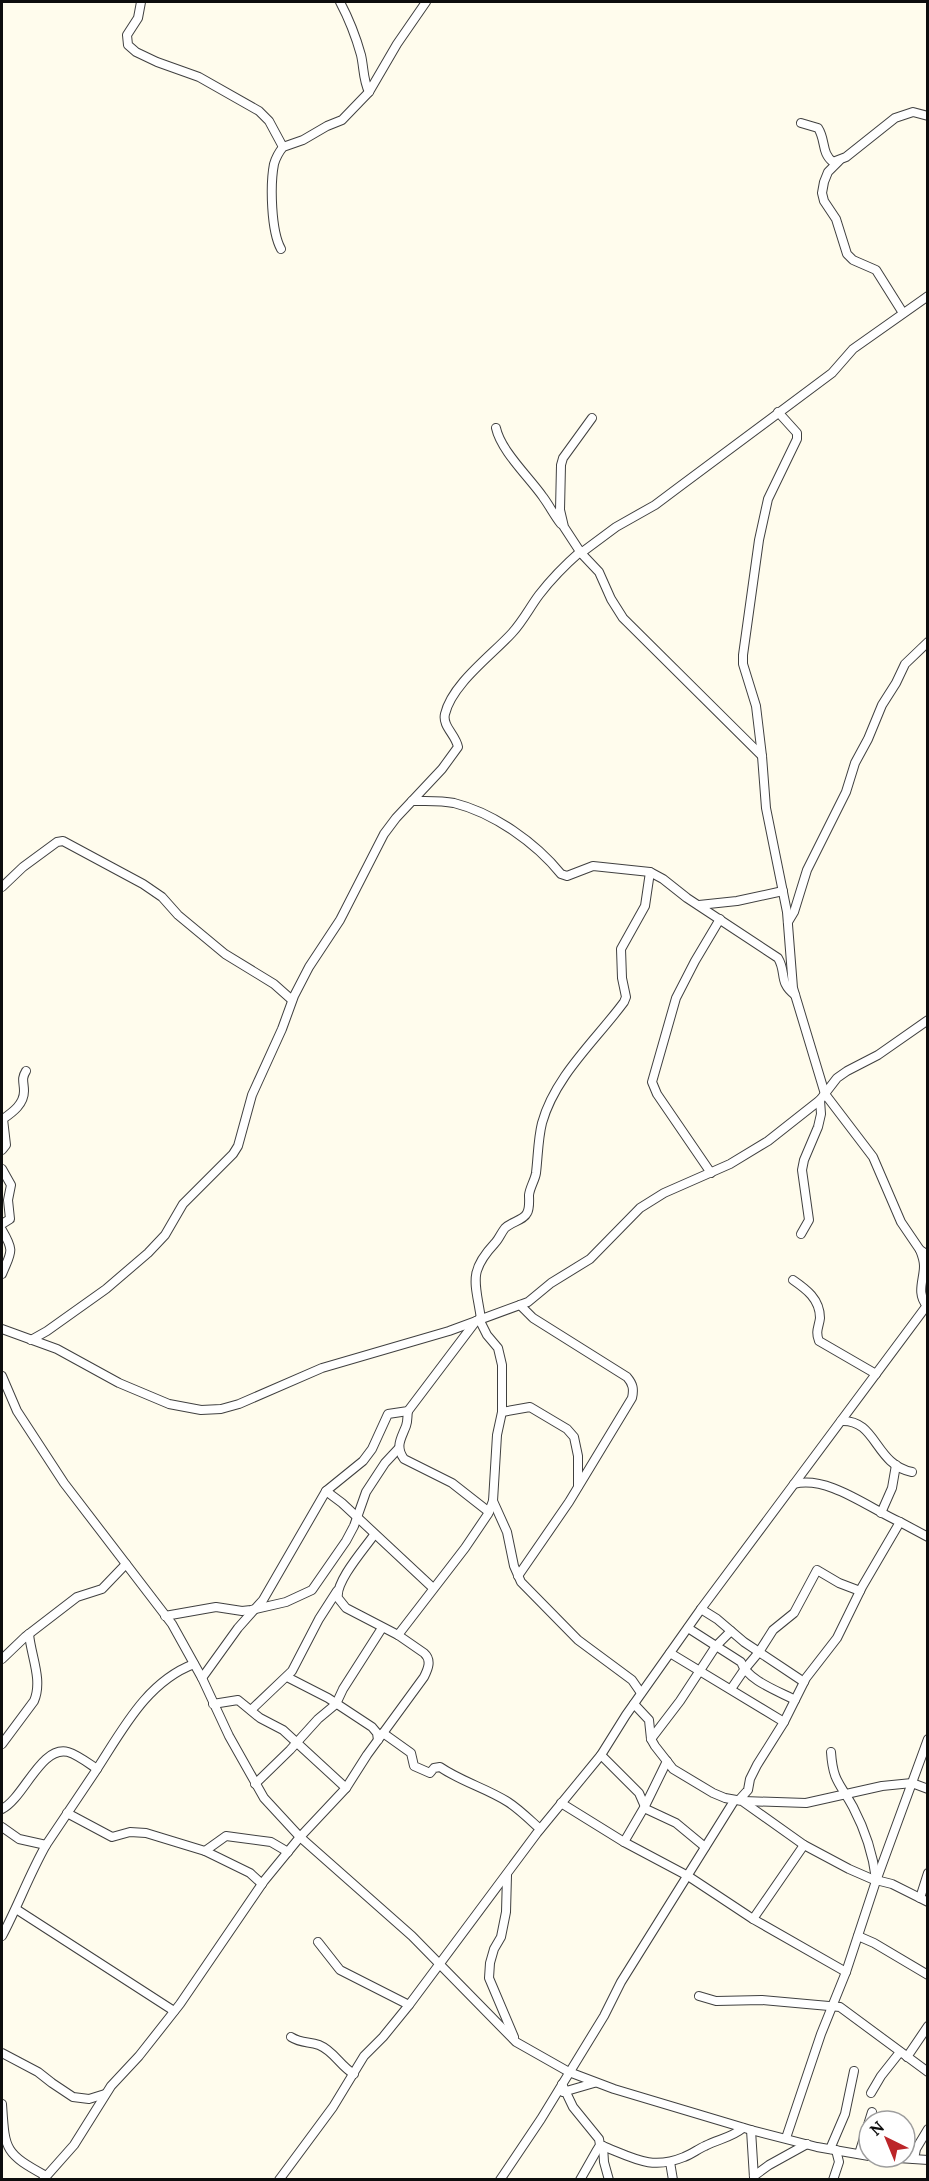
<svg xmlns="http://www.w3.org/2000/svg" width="929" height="2181" viewBox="0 0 929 2181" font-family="Lora,serif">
<rect width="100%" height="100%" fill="#fffced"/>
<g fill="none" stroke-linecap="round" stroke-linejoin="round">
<defs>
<g id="minor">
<path d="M 141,2 L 138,18 L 127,35 L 128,45 L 136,52 L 157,62 L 199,77 L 259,111 L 269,121 L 283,147"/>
<path d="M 340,2 C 349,19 356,37 361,55 C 364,68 363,80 369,92"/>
<path d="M 801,123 L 818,128 C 826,140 821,153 833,162 L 846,157 L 895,118 L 913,112 L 928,116"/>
<path d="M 839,161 L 828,172 L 824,182 L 822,193 L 824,201 L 836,219 L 847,254 L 853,260 L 876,270 L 903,313"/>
<path d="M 281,249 C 271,231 270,185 274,164 C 276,157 279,152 283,147 L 303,140 L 327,126 L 342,120 L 369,92 L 397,44 L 426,2"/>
<path d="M 778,412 L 797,433 L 797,439 L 768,499 L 759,540 L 743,655 L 743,664 L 756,706 L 762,756 L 766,808 L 787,912 L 793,988 L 825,1094 L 873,1157 L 901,1222 L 920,1250 L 928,1255"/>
<path d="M 592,418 L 563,458 L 561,465 L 560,510 L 564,527 L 581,553 L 599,572 L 611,599 L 623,618 L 762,756"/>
<path d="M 496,428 C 501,451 529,477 543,497 C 549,505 554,515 561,524"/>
<path d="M 581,553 L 616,527 L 655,505 L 679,487 L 832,373 L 853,349 L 928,296"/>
<path d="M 412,801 C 425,801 440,800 454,803 C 494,813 536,843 561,874 L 567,876 L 593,866 L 650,872 L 663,879 L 687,898 L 778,958 C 787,973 778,982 795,995"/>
<path d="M 2,887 L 23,867 L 57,842 L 63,841 L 143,884 L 162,897 L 178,915 L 225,954 L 274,984 L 292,1000"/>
<path d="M 699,905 L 737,901 L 783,891"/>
<path d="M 788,922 L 794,912 L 807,870 L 846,792 L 855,763 L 868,739 L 882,705 L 896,683 L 905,664 L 928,642"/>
<path d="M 2,1150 L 6,1145 L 3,1119 C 13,1112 24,1104 24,1091 C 24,1082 21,1079 26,1071"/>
<path d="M 2,1169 L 11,1185 L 8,1200 L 10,1219 L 2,1224"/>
<path d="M 711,1173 L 657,1094 L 652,1082 L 676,998 L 695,961 L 720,919"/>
<path d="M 2,1230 C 15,1252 11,1252 2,1274"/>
<path d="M 801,1234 L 809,1220 L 802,1170 L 804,1160 L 818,1127 L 821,1114 L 820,1100"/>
<path d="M 920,1250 C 922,1255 924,1261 924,1266 C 924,1280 916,1293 927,1306"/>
<path d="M 793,1280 C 806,1289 820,1299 820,1318 C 819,1327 815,1331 819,1341 L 876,1374"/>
<path d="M 481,1319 C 476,1283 467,1273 495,1243 C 499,1239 501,1233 505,1228 C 511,1222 524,1220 527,1213 C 530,1208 529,1200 529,1195 C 530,1187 535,1180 536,1173 C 538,1156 538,1139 542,1123 C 555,1076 596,1040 624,1002 L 626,997 L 622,978 L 621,949 L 645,906 L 650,872"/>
<path d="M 2,1329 L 57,1349 L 119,1383 L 169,1404 L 201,1410 L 221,1409 L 239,1404 L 322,1368 L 449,1331 L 528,1302 L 551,1283 L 590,1259 L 640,1208 L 664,1193 L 730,1164 L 768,1141 L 820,1100 L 837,1078 L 847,1071 L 878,1055 L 928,1020"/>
<path d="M 31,1340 L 47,1331 L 106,1289 L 148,1253 L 165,1235 L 183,1204 L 233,1154 L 238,1146 L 252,1095 L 282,1029 L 294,996 L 309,967 L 340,920 L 384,834 L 396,818 L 442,769 L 458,747 C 456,735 442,726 445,714 C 452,684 492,655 512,633 C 523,621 530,607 539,595 C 552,578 565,565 581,551"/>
<path d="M 2,1376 L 17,1411 L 64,1483 L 172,1624 L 202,1678 L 229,1736 L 264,1798 L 300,1837 L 412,1936 L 516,2042 L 569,2072 L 614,2089 L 751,2130 L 817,2147 L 869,2156"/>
<path d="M 408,1411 C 407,1416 408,1421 406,1426 C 401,1439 395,1446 404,1459 L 452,1483 L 489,1512"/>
<path d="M 502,1412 L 530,1407 L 567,1429 L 574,1437 L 578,1456 L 578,1486"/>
<path d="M 841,1421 C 877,1419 874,1464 912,1472"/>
<path d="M 326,1491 L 342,1503 L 433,1588"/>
<path d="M 493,1501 L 507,1532 L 514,1566 L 521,1582 L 578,1640 L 632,1680 L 641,1693"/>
<path d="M 881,1513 L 892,1488 L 896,1465"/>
<path d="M 900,1522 L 928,1537"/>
<path d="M 518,1576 L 569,1502 L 632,1398 C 634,1389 633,1384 627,1377 L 533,1318 L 520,1305"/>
<path d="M 701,1609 L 717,1619 L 744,1642 L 804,1682"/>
<path d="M 165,1616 L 216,1607 L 242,1611 L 251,1610 L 286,1602 L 312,1590 L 346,1541 L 354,1526 L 366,1492 L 385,1463 L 399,1448"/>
<path d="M 688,1628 L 741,1662 C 747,1680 778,1691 795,1700"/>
<path d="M 398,1635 L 465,1548 L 488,1514 L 493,1501 L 497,1435 L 502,1412 L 502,1365 L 498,1348 L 487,1335 L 479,1319"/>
<path d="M 670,1653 L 784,1722"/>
<path d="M 2,1659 L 25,1637 L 77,1597 L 102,1589 L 126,1564"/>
<path d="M 287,1677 L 328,1698 L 372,1727 L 377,1733 L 378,1740"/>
<path d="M 202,1678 L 238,1628 L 263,1600 L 326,1491 L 363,1461 L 372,1449 L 388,1414 L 408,1411 L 476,1321"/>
<path d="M 731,1689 L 744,1670 L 759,1652 L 773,1630 L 794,1613 L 817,1570 L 839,1583 L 860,1591"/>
<path d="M 213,1704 L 238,1700 L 260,1718 L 283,1730 L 346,1788"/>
<path d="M 634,1704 L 649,1720 L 651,1739 L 655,1746 L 673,1769 L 713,1793 L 725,1798 L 742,1801 L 804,1845 L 849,1869 L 872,1879 L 892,1884 L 928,1902"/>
<path d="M 251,1710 L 292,1671 L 319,1619 L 337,1591"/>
<path d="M 383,1733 L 411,1753 L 414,1766 L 430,1773 L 434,1768 L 440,1767 C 462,1782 486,1788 508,1802 C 519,1809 530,1820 540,1829"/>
<path d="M 651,1739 L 680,1701 L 716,1646 L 731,1631"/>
<path d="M 2,1744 L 34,1701 C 43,1680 31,1656 29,1634"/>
<path d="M 831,1752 C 833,1782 840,1783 853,1807 C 865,1830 873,1854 876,1879"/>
<path d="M 601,1755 L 639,1793 L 646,1809 L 676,1823 L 705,1847"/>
<path d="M 255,1784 L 290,1750 L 318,1719 L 336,1704 L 343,1689 L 382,1628"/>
<path d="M 739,1800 L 748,1790 L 750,1779 L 757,1765 L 784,1722 L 806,1678 L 837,1638 L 862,1587 L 900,1522 C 870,1509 828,1475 794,1484"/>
<path d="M 744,1801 L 806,1803 L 882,1786 L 912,1783 L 928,1789"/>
<path d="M 561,1803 L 624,1842 L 688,1876 L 753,1919 L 846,1972"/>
<path d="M 2,1809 C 24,1798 41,1745 68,1752 C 78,1755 88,1763 97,1769"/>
<path d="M 67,1813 L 112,1837 L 130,1832 L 146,1833 L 205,1851 L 226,1836 L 271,1842 L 288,1852"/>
<path d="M 2,1827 L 19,1839 L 46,1845"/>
<path d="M 624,1842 L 645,1806 L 667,1761"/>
<path d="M 205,1851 L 250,1873 L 262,1884"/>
<path d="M 507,1875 L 506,1912 L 501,1937 L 494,1949 L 490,1963 L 489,1978 L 514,2037"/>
<path d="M 920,1898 L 928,1873"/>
<path d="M 16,1909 L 174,2011"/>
<path d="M 753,1919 L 804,1845"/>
<path d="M 2,1936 C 18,1906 29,1875 46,1845 C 62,1821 79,1796 95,1772 C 122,1731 146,1682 194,1664"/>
<path d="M 858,1936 L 874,1943 L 928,1975"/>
<path d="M 318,1942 L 340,1970 L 409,2005"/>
<path d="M 699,1996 L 716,2001 L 762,2000 L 840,2007 L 928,2072"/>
<path d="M 291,2037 C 302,2044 309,2041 319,2045 C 334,2051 340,2066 354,2074"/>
<path d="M 2,2053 L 38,2072 L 52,2083 L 73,2097 L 89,2099 L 105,2094"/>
<path d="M 907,2057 L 928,2026"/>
<path d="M 562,2084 L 573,2107 L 599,2139 L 600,2145 L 597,2150 L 580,2180"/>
<path d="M 563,2092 L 594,2083"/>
<path d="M 871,2093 L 881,2076 L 900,2052"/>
<path d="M 2,2104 C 5,2150 4,2153 46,2176"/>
<path d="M 751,2130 L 754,2178"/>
<path d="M 786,2138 L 821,2034 L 846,1972 L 876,1881 L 928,1739"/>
<path d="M 600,2145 C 632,2157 650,2171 684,2157 C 692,2154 698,2149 705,2146 C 718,2139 731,2138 743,2128"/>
<path d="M 603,2146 L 604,2162 L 609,2180"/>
<path d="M 830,2149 L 845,2114 L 854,2071"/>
<path d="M 859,2154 L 872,2112"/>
<path d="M 883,2157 L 928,2160"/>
<path d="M 914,2159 L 916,2149 L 928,2129"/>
<path d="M 670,2162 L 673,2180"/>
<path d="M 754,2176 L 769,2165 L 807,2144"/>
<path d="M 43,2180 L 74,2145 L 111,2086 L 139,2056 L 180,2004 L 264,1881 L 300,1837 L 346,1788 L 367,1755 L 424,1677 C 428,1669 432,1660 424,1653 L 398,1635 L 346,1608 L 338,1598 C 335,1582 364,1549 374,1535"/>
<path d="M 279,2180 L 333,2107 L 364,2056 L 383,2037 L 409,2005 L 537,1833 L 601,1755 L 626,1715 L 701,1609 L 928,1304"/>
<path d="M 500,2180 L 541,2119 L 604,2016 L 621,1982 L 734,1801"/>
<path d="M 833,2180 L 839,2162 L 836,2150"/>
</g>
</defs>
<!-- minor casing -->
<use href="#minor" stroke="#404040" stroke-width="10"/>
<!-- minor -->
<use href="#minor" stroke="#fff" stroke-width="8"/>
</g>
<!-- border -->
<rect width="929" height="2181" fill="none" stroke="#0d0d0d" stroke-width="6"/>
<!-- north arrow -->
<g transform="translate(887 2139) rotate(317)"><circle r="28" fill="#ffffff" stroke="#9e9e9e" stroke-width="1.5"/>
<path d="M0-4.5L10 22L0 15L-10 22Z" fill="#bc2529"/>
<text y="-9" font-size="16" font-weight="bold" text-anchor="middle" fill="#0d0d0d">N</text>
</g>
</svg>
